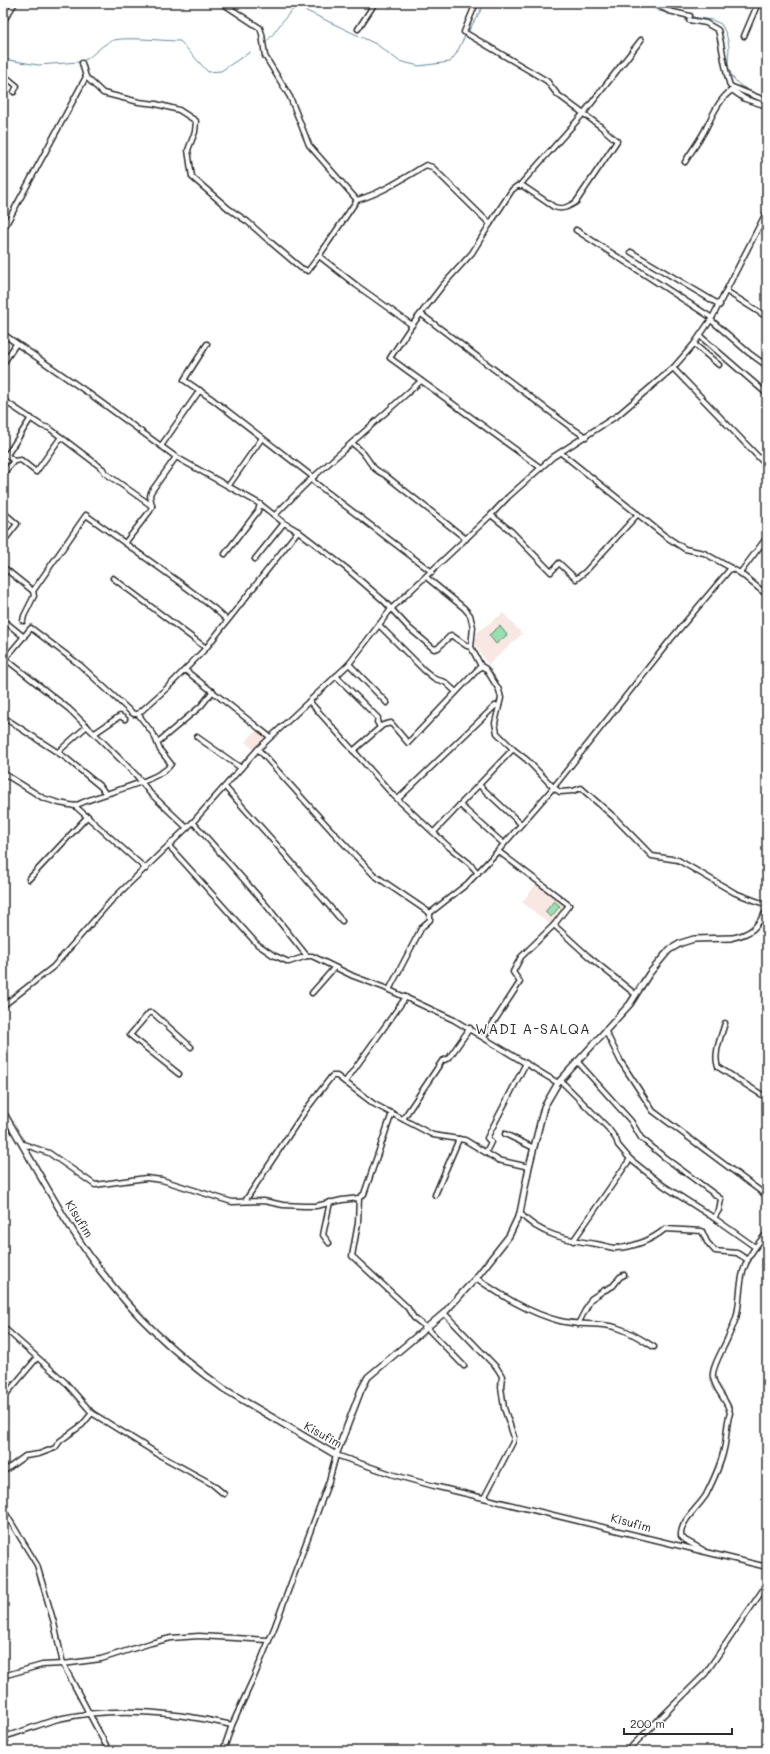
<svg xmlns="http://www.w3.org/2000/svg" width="770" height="1754" viewBox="0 0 770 1754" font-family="Mali,sans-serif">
<rect width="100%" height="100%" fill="#fff"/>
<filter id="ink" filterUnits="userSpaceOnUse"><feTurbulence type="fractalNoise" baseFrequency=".025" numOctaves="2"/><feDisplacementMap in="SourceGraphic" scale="8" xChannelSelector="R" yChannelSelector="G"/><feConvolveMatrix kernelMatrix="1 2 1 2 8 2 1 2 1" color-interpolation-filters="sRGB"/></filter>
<g filter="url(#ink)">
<!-- built -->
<g fill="#f8e7e2">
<path d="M 503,613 L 522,634 L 488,665 L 473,641 L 477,637 L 476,633 Z"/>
<path d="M 258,729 L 267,737 L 254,750 L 245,742 Z"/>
<path d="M 539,881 L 566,904 L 550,924 L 522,902 Z"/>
</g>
<!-- green -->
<g fill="#98e0af" stroke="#62866d">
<path d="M 500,626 L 507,635 L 496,644 L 489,635 Z"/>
<path d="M 554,901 L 560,906 L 551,917 L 545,912 Z"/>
</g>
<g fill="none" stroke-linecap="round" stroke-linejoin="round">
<!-- stream -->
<g stroke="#60899b" stroke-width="1">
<path d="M 646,3 L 659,11 L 673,14"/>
<path d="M 692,17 L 712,20 L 721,24 C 724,29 727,35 728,41 C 730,48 728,56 728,63 C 730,85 749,91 767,98"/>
<path d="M 468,32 L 485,3"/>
<path d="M 268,40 C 276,32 289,9 298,7 L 376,44 L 399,61 L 419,66 L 450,62 L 456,54 L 466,34"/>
<path d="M 3,59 L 38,65 L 79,62 C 92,59 99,46 111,41 C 123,36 164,41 180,41 L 208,72 L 221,71 L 250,52"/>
</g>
<defs>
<g id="minor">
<path d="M 222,3 L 260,28 L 262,34 L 265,56 L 290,97 L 309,145 L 357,200 C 382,193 404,178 426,165 L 432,167 L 490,224 L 512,190 L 517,186 L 523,186 L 554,207 C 563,210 568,207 576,202 L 617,141 L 600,126 L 557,94 L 547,81 L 464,32 L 476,3"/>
<path d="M 653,3 L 669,11 L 690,16"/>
<path d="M 689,20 L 706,23 L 718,30 C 723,49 724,67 730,86 L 767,101"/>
<path d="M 3,22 L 15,3"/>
<path d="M 358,29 L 375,3"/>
<path d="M 744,36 L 758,3"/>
<path d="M 3,71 L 6,77 L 17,86 L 14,92"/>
<path d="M 86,77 L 103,93 L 139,102 L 156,104 L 179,110 L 196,121 L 195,132 L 188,150 L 192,177 L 229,209 L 248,222 L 268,240 L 301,268 L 308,271 L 319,256 L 356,285 L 412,325 L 390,358 L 541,468"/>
<path d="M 685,162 C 692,150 701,139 707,126 C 713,114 720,98 732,90 L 745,99 L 767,106"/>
<path d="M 519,186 L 583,114 L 641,40"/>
<path d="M 3,230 L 86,77 L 82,63"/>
<path d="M 576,230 L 712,318"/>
<path d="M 631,252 L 720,305"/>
<path d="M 319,256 L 357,200"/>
<path d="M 726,291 L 767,317"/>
<path d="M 421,314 L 569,426 L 586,437"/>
<path d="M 711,320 L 749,353 L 767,366"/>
<path d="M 412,325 L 443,285 L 472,253 L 490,224"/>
<path d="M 3,334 L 87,392 L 176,457 L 260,504 L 284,523 L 298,531 L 346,568 L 384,601 L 409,628 L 434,649 L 438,648 L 451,635 L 467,646 L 471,647"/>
<path d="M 700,336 L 767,394"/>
<path d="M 207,344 L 184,380 L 212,399 L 313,477 L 313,481 L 323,489 L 432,572"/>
<path d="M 694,344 L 719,365"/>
<path d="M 3,364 L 16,344"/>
<path d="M 673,368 L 767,466"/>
<path d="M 3,400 L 42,426 L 49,428 L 103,469 L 105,473 L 152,506"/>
<path d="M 352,443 C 357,447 363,452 366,457 C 374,468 372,468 385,475 L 466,539"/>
<path d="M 161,446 L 200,390"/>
<path d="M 3,452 L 14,461 L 21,460 L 36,472 L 61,437"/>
<path d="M 561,453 L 665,536 L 685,549 L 704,553 L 740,573 L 767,595"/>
<path d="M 7,455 L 31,418"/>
<path d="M 3,474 L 14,461"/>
<path d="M 229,485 L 262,438"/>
<path d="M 3,512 L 17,524 L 3,542"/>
<path d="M 275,515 L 309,481 L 421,381"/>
<path d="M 491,515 L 511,531 L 551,572 L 559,563 L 576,579 L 585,572 L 638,514"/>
<path d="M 125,543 L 150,511 L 152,506 L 150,496 L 151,492 L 176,457"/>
<path d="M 225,554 L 258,511 L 260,504"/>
<path d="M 255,559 L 284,523"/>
<path d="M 3,567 L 33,591 L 34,596 L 24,616 L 23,621"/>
<path d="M 740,573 L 767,537"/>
<path d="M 426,577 L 464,608 L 470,615 L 473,627 L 471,647 L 481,666 L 486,669 L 499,690 L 501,698 L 495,723 L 497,733 L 513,749 L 527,760 L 554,788 L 560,792 L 573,791 L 581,788 L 614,817 L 652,856 L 678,860 L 735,893 L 767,905"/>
<path d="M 113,578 L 206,648"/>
<path d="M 33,591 L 86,515 L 179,582 L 215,609 L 227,620"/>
<path d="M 3,620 L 24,637"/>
<path d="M 379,625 L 424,670 L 435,679 L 445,682 L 456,692"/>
<path d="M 3,657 L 69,709 L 104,743 L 136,775 L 150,793 L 187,828"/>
<path d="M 5,659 L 31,628 L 80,665 L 131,712 L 134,714 L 138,714 L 154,735 L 160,750 L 171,764 C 160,782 96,794 75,806"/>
<path d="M 349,664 L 387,703"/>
<path d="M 185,670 L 270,737"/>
<path d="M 336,676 L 378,718 L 377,722 L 380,727"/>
<path d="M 309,701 L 393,795 L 449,847 L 469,863 L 478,873"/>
<path d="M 138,714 L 167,688 L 206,648 L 298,531"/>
<path d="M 3,717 L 66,758 L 101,787 L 105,793"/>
<path d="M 95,733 L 120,716 L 125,719"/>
<path d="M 197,737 L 241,768"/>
<path d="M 158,742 L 201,706 L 213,691"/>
<path d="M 258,749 L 331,830 L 374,875 L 430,913"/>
<path d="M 353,751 L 383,725 L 391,723 L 408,743 L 481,666"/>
<path d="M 58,752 L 87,726"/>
<path d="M 3,773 L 43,798 L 59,803 L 75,806 L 146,869"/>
<path d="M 479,785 L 521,824"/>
<path d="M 225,787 L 276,844 L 342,921"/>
<path d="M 398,799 L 495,706 L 499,705"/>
<path d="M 460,805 L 504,844"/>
<path d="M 193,822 L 266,905 L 307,956"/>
<path d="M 434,832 L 513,749"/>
<path d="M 169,846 L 257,944 L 273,955 L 289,962 L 307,956 L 312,956 L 353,976 L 385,988 L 454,1020 L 558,1083"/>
<path d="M 498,851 L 553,788 L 671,639 L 731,568"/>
<path d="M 29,879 L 88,816"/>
<path d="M 731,938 C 752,934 756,928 767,910"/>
<path d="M 389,990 L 422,927 L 430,920 L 430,913 L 467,884 L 498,851 L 569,905 L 554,925 L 588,956 L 635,994"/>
<path d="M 312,993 L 334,968"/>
<path d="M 3,1006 L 53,967 L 111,901 L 193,822 L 258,749 L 349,664 L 391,609 L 491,515 L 508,497 L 553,457 L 618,415 L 673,368 L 694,344 L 712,318 L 767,211"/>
<path d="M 725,1023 C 721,1037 713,1054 718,1067 L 767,1098"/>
<path d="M 605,1030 L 621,1062 L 653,1111 L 767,1196"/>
<path d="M 484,1037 L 520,982 L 513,972 L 521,957 L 554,925"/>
<path d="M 577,1061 L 631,1121 L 641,1138 L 664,1157 L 721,1199 L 719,1210 L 714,1218 L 755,1247"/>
<path d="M 179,1074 L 130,1035 L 149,1013 L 153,1013 L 191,1047"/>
<path d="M 560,1080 L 608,1128 L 616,1139 L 618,1145 L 630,1159 L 573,1241"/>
<path d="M 345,1082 L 406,997"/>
<path d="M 403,1119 L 442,1061 L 449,1058 L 470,1028"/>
<path d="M 505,1134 L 534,1148"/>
<path d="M 23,1144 L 49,1153 L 95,1185 L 146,1178 L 162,1180 L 232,1202 L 264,1201 L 283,1205 L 304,1206 L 316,1206 L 342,1200 L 359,1198 L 364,1194 L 392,1113"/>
<path d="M 486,1152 L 491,1142 L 487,1138 L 526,1063"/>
<path d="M 630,1159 L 664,1186 L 714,1218"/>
<path d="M 435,1195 L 459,1139"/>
<path d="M 359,1198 L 358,1223 L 352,1256 L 407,1307 L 414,1318 L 427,1328 L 464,1366"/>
<path d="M 245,1201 L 305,1111 L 332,1076 L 337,1076 L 374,1104 L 433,1135 L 465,1140 L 498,1160 L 529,1167"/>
<path d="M 520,1213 C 539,1235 568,1240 596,1244 C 602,1245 608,1247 614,1248 C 632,1248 652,1240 665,1229 L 702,1231 L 707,1242 L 715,1251 L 737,1253 L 748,1260"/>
<path d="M 329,1243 L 323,1235 L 330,1202"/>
<path d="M 476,1278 C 502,1296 529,1313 560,1321 C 579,1326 600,1322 618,1328 C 631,1332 643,1340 654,1347"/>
<path d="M 444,1313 L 497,1368 L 502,1376 L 501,1387 L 504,1408 L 514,1437 L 513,1442 L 484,1498"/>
<path d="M 578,1324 L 591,1299 L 603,1291 L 613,1286 L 620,1277 L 624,1275"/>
<path d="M 3,1327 L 65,1382 L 92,1413 L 161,1456 L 212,1484 L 224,1494"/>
<path d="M 3,1398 L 37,1358"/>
<path d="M 3,1472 L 25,1456 L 39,1454 L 55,1448 L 60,1441 L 82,1425 L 92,1413"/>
<path d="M 3,1509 L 37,1565 L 54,1623 L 63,1664 L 109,1751"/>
<path d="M 703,1550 L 685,1540 L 681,1536 C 680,1521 698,1508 706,1495 C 713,1481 721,1465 724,1449 C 727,1438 726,1424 730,1413 C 728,1400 715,1391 713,1377 C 711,1368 725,1346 729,1335 C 732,1329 734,1324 736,1318 C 741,1301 738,1283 745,1266 C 749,1254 758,1243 767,1233"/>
<path d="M 3,1676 L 42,1665 L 63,1664 L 101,1659 L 151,1643 L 171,1638 L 199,1636 L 268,1640"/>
<path d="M 3,1737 C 22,1732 40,1724 58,1719 C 114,1706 176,1712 232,1725"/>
<path d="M 223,1751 L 232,1725 L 254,1677 L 275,1626 L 329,1481 L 336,1455 L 394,1475 L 434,1486 L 767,1567"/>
<path d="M 627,1751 L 705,1674 L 767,1584"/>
</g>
<path id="tertiary" d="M 3,1112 C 35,1165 63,1221 100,1270 C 134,1315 177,1356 224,1389 L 336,1455 L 361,1390 L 368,1377 L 444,1313 L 476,1278 L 509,1236 L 520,1213 L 529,1167 L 544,1107 L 558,1083 L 630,1004 L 649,974 L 669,950 L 681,943 L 694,939 L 731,938"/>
</defs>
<!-- minor casing -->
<use href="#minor" stroke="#2b2b2b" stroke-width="7"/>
<!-- tertiary casing -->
<use href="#tertiary" stroke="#2b2b2b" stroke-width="8"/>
<!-- minor -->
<use href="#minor" stroke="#fff" stroke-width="4"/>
<!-- tertiary -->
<use href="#tertiary" stroke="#fff" stroke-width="5"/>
</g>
</g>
<g text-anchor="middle" stroke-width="3" stroke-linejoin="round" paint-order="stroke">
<!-- street labels -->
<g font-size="12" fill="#2b2b2b" stroke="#fff">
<text transform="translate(79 1219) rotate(58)" y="4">Kisufim</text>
<text transform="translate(323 1435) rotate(29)" y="4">Kisufim</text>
<text transform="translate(631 1523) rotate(15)" y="4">Kisufim</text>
</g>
<!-- quarter labels -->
<g font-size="14" letter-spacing="1" fill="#2b2b2b" stroke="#fff">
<text x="533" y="1034">WADI A-SALQA</text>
</g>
</g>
<!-- margin -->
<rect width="770" height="1754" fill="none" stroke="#fff" stroke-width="16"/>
<rect x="8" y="8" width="754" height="1738" fill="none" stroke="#2b2b2b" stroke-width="1.5" filter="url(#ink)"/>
<!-- scale -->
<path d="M624 1728v6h108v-6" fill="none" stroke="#2b2b2b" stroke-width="2"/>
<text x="630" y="1728" font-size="12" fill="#2b2b2b" stroke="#ffffff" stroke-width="3" paint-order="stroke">200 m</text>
</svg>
